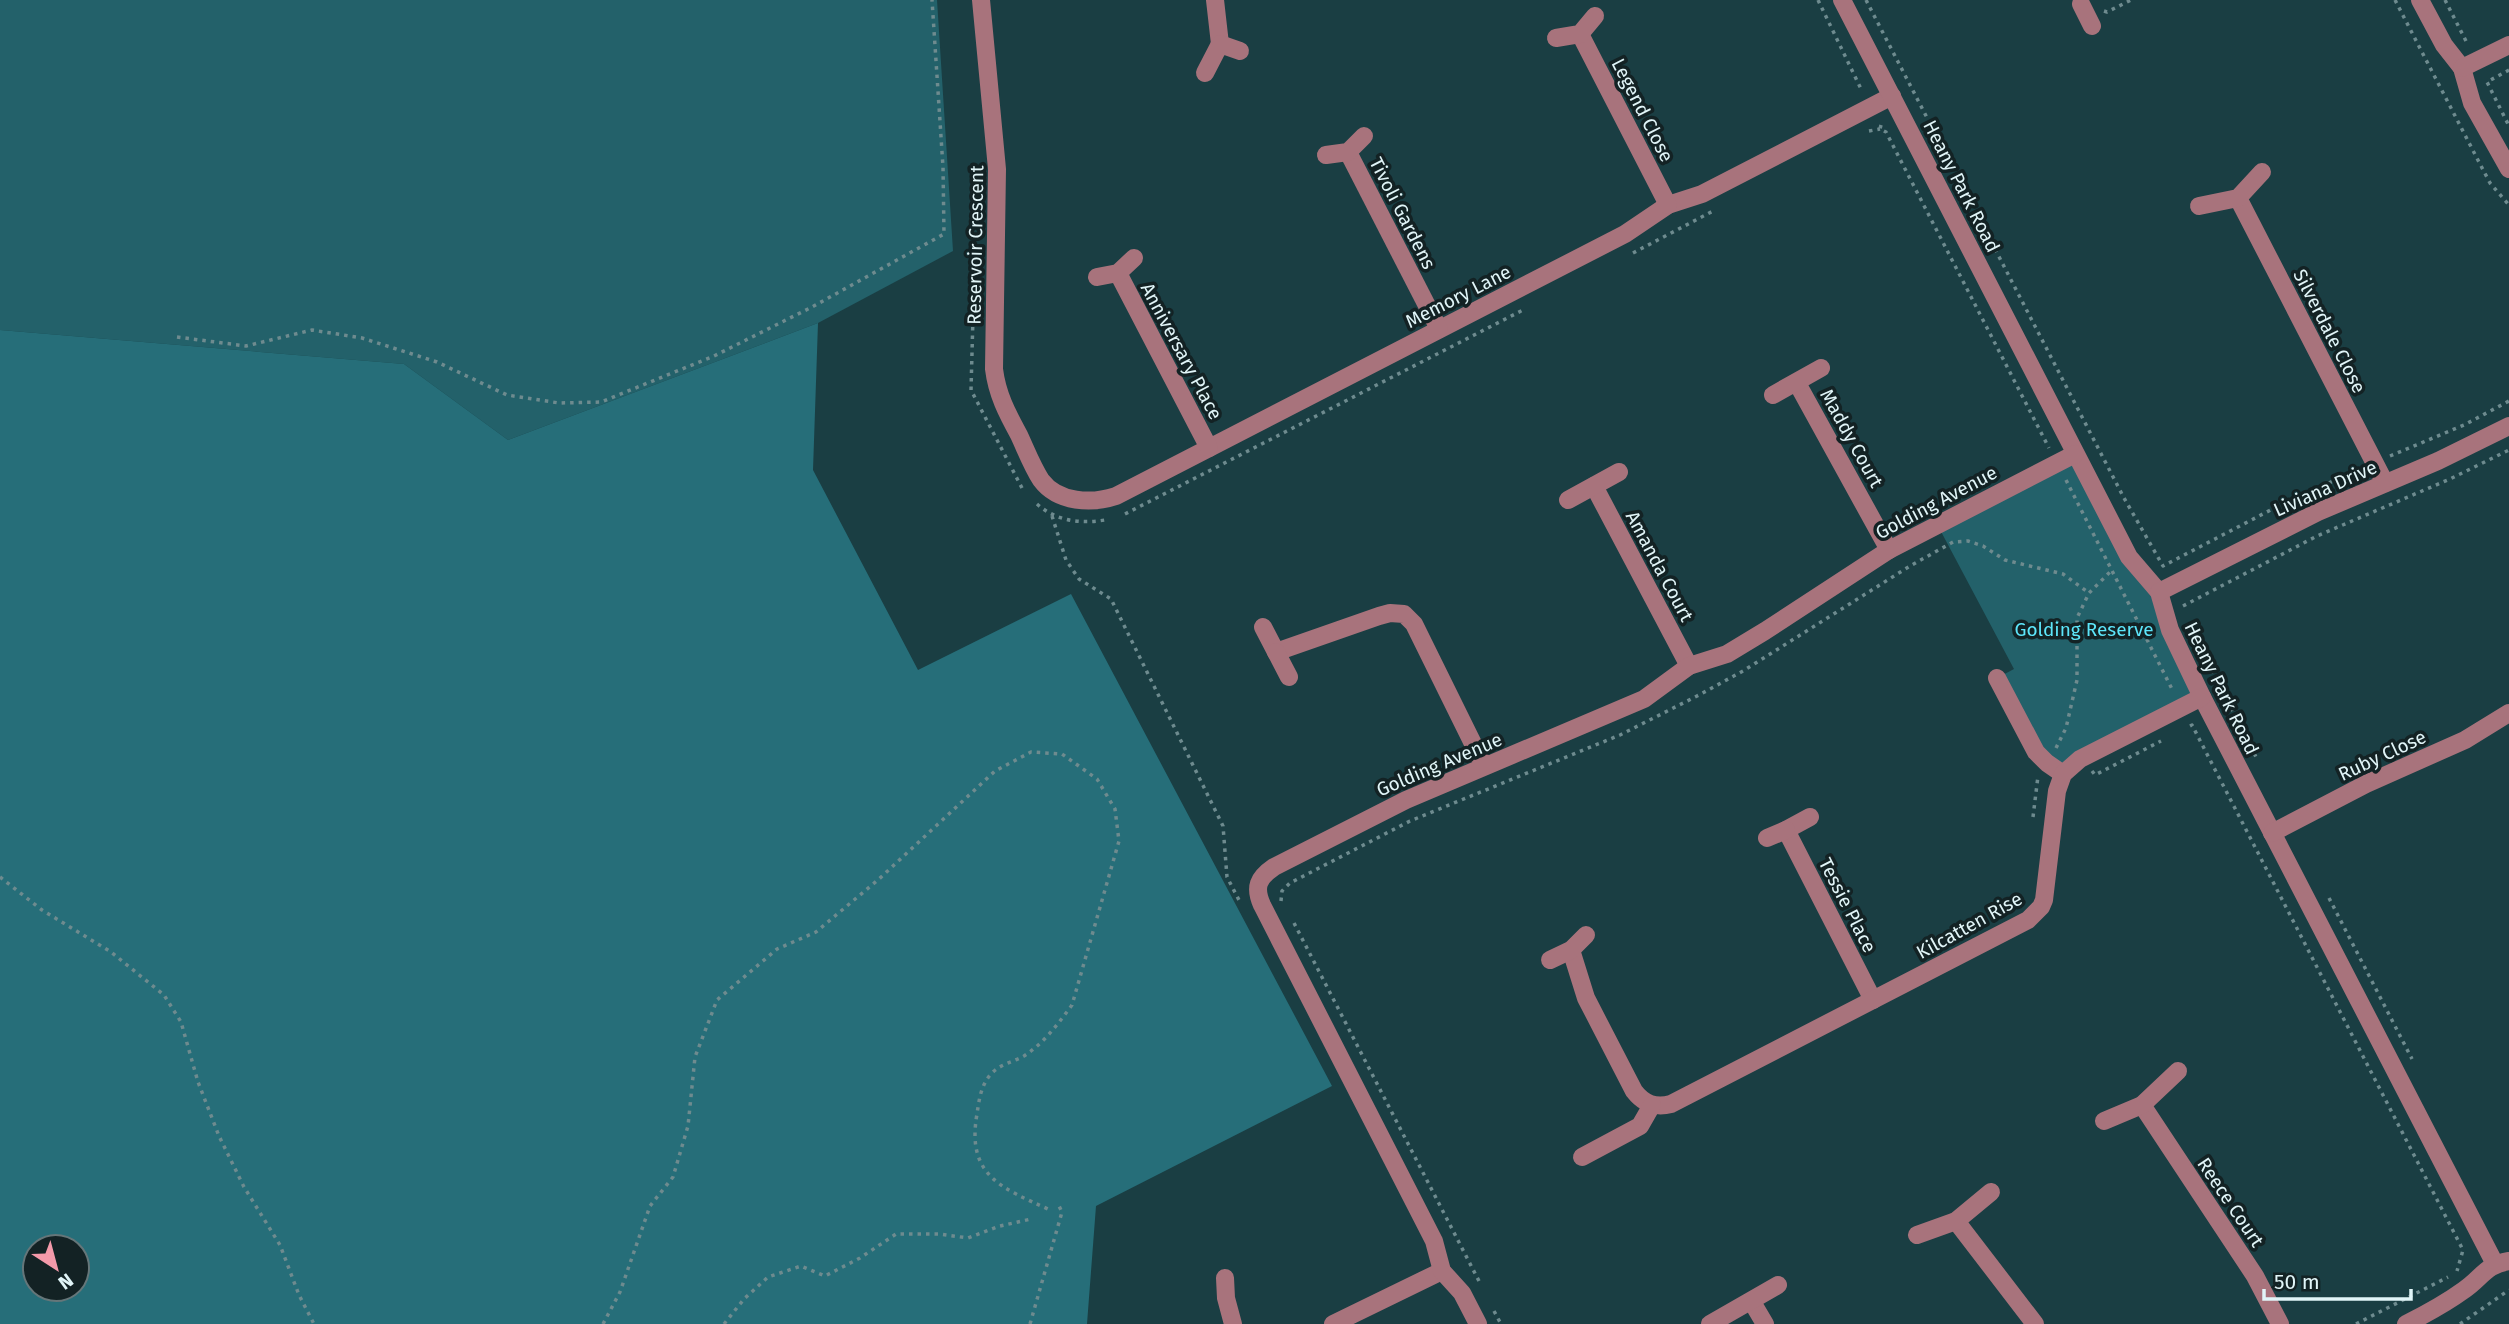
<svg xmlns="http://www.w3.org/2000/svg" width="2509" height="1324" viewBox="0 0 2509 1324" font-family="'Fira Sans',sans-serif">
<rect width="100%" height="100%" fill="#1a3e43"/>
<!-- green -->
<g fill="#23616a">
<path d="M 0,0 L 937,0 L 953,251 L 818,323 L 508,440 L 404,364 L 0,330 Z"/>
<path d="M 2075,454 L 2136,566 L 2202,697 L 2069,766 L 2047,763 L 1997,678 L 2014,669 L 1937,524 Z"/>
</g>
<!-- forest -->
<path fill="#266e79" fill-rule="evenodd" d="M 818,323 L 813,470 L 918,670 L 1071,594 L 1332,1086 L 1096,1206 L 1087,1324 L 0,1324 L 0,330 L 404,364 L 508,440 ZM 35,1247 L 77,1247 L 77,1289 L 35,1289 Z"/>
<g fill="none" stroke-linecap="round" stroke-linejoin="round">
<!-- path -->
<g stroke="#6e8b8f" stroke-width="3.5" stroke-dasharray="3.5 5" stroke-linecap="butt">
<path d="M 1818,0 L 1862,91"/>
<path d="M 1866,0 L 2124,498 L 2163,566 L 2284,503 L 2358,470"/>
<path d="M 2395,0 L 2480,164 L 2490,183 L 2509,205"/>
<path d="M 2445,0 L 2466,41"/>
<path d="M 2104,11 L 2107,12 L 2131,0"/>
<path d="M 2509,70 L 2487,82 L 2509,126"/>
<path d="M 1881,125 L 1880,129 L 1886,132 L 2049,448"/>
<path d="M 1869,131 L 1880,129"/>
<path d="M 975,242 L 971,390 L 1022,488"/>
<path d="M 1633,253 L 1713,211"/>
<path d="M 177,337 L 246,346 L 312,330 L 362,338 L 437,362 L 507,395 L 559,403 L 601,402 L 714,356 L 812,307 L 944,234 L 943,167 L 932,0"/>
<path d="M 2390,456 L 2464,425 L 2509,401"/>
<path d="M 2066,480 L 2173,691"/>
<path d="M 1037,504 C 1056,521 1080,524 1105,520"/>
<path d="M 1125,514 L 1523,310"/>
<path d="M 1052,516 L 1066,560 L 1079,579 L 1111,599 L 1223,826 L 1227,877 L 1240,902"/>
<path d="M 2183,606 L 2317,536 L 2450,479 L 2509,450"/>
<path d="M 2212,670 L 2256,757"/>
<path d="M 2190,726 L 2192,725 L 2463,1250 L 2457,1271"/>
<path d="M 2056,748 L 2066,728 L 2077,680 L 2077,618 L 2089,593 L 2112,570"/>
<path d="M 2092,771 L 2095,775 L 2161,741"/>
<path d="M 2033,817 L 2038,776"/>
<path d="M 0,877 L 42,910 L 111,952 L 164,995 L 181,1022 L 198,1082 L 219,1136 L 244,1187 L 280,1245 L 299,1295 L 314,1324"/>
<path d="M 2329,898 L 2412,1059"/>
<path d="M 1281,901 L 1282,891 L 1290,883 L 1410,821 L 1620,735 L 1699,695 L 1743,671 L 1910,566 L 1953,542 L 1968,541 L 1983,546 L 2005,560 L 2063,574 L 2089,593"/>
<path d="M 1294,923 L 1480,1283"/>
<path d="M 1494,1311 L 1501,1324"/>
<path d="M 603,1324 L 620,1292 L 650,1206 L 673,1177 L 688,1126 L 695,1057 L 717,1000 L 777,949 L 816,932 L 879,879 L 995,771 L 1031,752 L 1062,754 L 1097,779 L 1115,809 L 1119,841 L 1072,1005 C 1058,1024 1044,1043 1024,1056 C 1013,1062 1000,1064 991,1074 C 981,1085 979,1100 977,1114 C 966,1176 1002,1188 1050,1210"/>
<path d="M 724,1324 L 744,1299 L 768,1277 L 801,1266 L 825,1276 L 860,1258 L 896,1234 L 939,1234 L 968,1238 L 1000,1226 L 1031,1219"/>
<path d="M 1030,1324 L 1062,1212 L 1059,1206"/>
<path d="M 2356,1324 L 2448,1277"/>
<path d="M 2460,1324 L 2509,1290"/>
</g>
<!-- minor -->
<g stroke="#a8737c" stroke-width="18">
<path d="M 981,0 L 997,169 L 994,369 C 997,394 1007,413 1019,435 C 1026,450 1032,466 1041,480 C 1058,503 1092,504 1116,496 L 1625,234 L 1668,205 L 1702,194 L 1892,96"/>
<path d="M 1215,0 L 1220,44"/>
<path d="M 1842,0 L 2129,557 L 2159,592 L 2170,630 L 2202,697 L 2495,1264"/>
<path d="M 2420,0 L 2444,45 L 2462,68 L 2472,103 L 2509,169"/>
<path d="M 2081,4 L 2092,26"/>
<path d="M 1580,34 L 1668,205"/>
<path d="M 1556,38 L 1580,34 L 1595,16"/>
<path d="M 2462,68 L 2509,45"/>
<path d="M 1205,73 L 1220,44 L 1240,51"/>
<path d="M 1348,152 L 1439,329"/>
<path d="M 1326,155 L 1348,152 L 1364,136"/>
<path d="M 2238,198 L 2385,483"/>
<path d="M 2199,206 L 2238,198 L 2262,172"/>
<path d="M 1118,273 L 1209,448"/>
<path d="M 1097,277 L 1118,273 L 1134,258"/>
<path d="M 1797,383 L 1889,550"/>
<path d="M 1773,395 L 1821,368"/>
<path d="M 1594,486 L 1689,666"/>
<path d="M 1568,500 L 1619,472"/>
<path d="M 2159,592 L 2318,512 L 2438,461 L 2509,426"/>
<path d="M 1263,627 L 1276,652 L 1379,616 L 1390,613 L 1404,614 L 1414,624 L 1484,766"/>
<path d="M 1276,652 L 1289,677"/>
<path d="M 1997,678 L 2036,752 L 2047,763 L 2063,774"/>
<path d="M 1810,817 L 1786,830 L 1873,1000"/>
<path d="M 2272,833 L 2366,784 L 2465,740 L 2509,713"/>
<path d="M 1767,838 L 1786,830"/>
<path d="M 1571,950 L 1586,998 L 1634,1091 C 1644,1104 1655,1108 1671,1104 L 2028,920 L 2041,907 L 2044,900 L 2057,791 L 2063,774 L 2080,759 L 2202,697"/>
<path d="M 1550,960 L 1571,950 L 1586,935"/>
<path d="M 2142,1105 L 2255,1276 L 2280,1324"/>
<path d="M 2104,1121 L 2142,1105 L 2178,1071"/>
<path d="M 1582,1157 L 1640,1126 L 1652,1105"/>
<path d="M 1956,1221 L 2035,1324"/>
<path d="M 1917,1235 L 1956,1221 L 1991,1192"/>
<path d="M 1225,1278 L 1226,1298 L 1233,1324"/>
<path d="M 1752,1302 L 1765,1324"/>
<path d="M 1333,1324 L 1442,1271"/>
<path d="M 1478,1324 L 1462,1293 L 1442,1271 L 1434,1241 L 1262,905 C 1254,887 1258,878 1274,867 L 1406,800 L 1644,699 L 1689,666 L 1727,654 L 1765,631 L 1889,550 L 2075,454"/>
<path d="M 1710,1324 L 1778,1285"/>
<path d="M 2406,1324 C 2426,1314 2446,1303 2464,1290 C 2482,1278 2485,1265 2509,1261"/>
</g>
</g>
<g text-anchor="middle" stroke-width="7" stroke-linejoin="round" paint-order="stroke">
<!-- street labels -->
<g font-size="19" fill="#e1f5f8" stroke="#132224">
<text transform="translate(1643 110) rotate(63)" y="7">Legend Close</text>
<text transform="translate(1962 186) rotate(63)" y="7">Heany Park Road</text>
<text transform="translate(1403 213) rotate(63)" y="7">Tivoli Gardens</text>
<text transform="translate(975 245) rotate(-89)" y="7">Reservoir Crescent</text>
<text transform="translate(1458 296) rotate(-27)" y="7">Memory Lane</text>
<text transform="translate(2330 331) rotate(63)" y="7">Silverdale Close</text>
<text transform="translate(1182 351) rotate(62)" y="7">Anniversary Place</text>
<text transform="translate(1852 438) rotate(61)" y="7">Maddy Court</text>
<text transform="translate(2325 488) rotate(-24)" y="7">Liviana Drive</text>
<text transform="translate(1936 502) rotate(-28)" y="7">Golding Avenue</text>
<text transform="translate(1660 566) rotate(62)" y="7">Amanda Court</text>
<text transform="translate(2222 688) rotate(64)" y="7">Heany Park Road</text>
<text transform="translate(2382 755) rotate(-25)" y="7">Ruby Close</text>
<text transform="translate(1439 764) rotate(-23)" y="7">Golding Avenue</text>
<text transform="translate(1848 905) rotate(63)" y="7">Tessie Place</text>
<text transform="translate(1969 925) rotate(-29)" y="7">Kilcatten Rise</text>
<text transform="translate(2231 1202) rotate(56)" y="7">Reece Court</text>
</g>
<!-- park labels -->
<g font-size="19" fill="#5de6fa" stroke="#132224">
<text x="2084" y="636">Golding Reserve</text>
</g>
</g>
<!-- north arrow -->
<g transform="translate(56 1268) rotate(144)"><circle r="33" fill="#132224" stroke="#657679" stroke-width="2"/>
<path d="M0-5L12 26L0 18L-12 26Z" fill="#f39aaa"/>
<text y="-10" font-size="19" font-weight="bold" text-anchor="middle" fill="#e1f5f8">N</text>
</g>
<!-- scale -->
<path d="M2264 1289v10h147v-10" fill="none" stroke="#e1f5f8" stroke-width="3.5"/>
<text x="2274" y="1289" font-size="21" fill="#e1f5f8" stroke="#132224" stroke-width="5" paint-order="stroke">50 m</text>
</svg>
